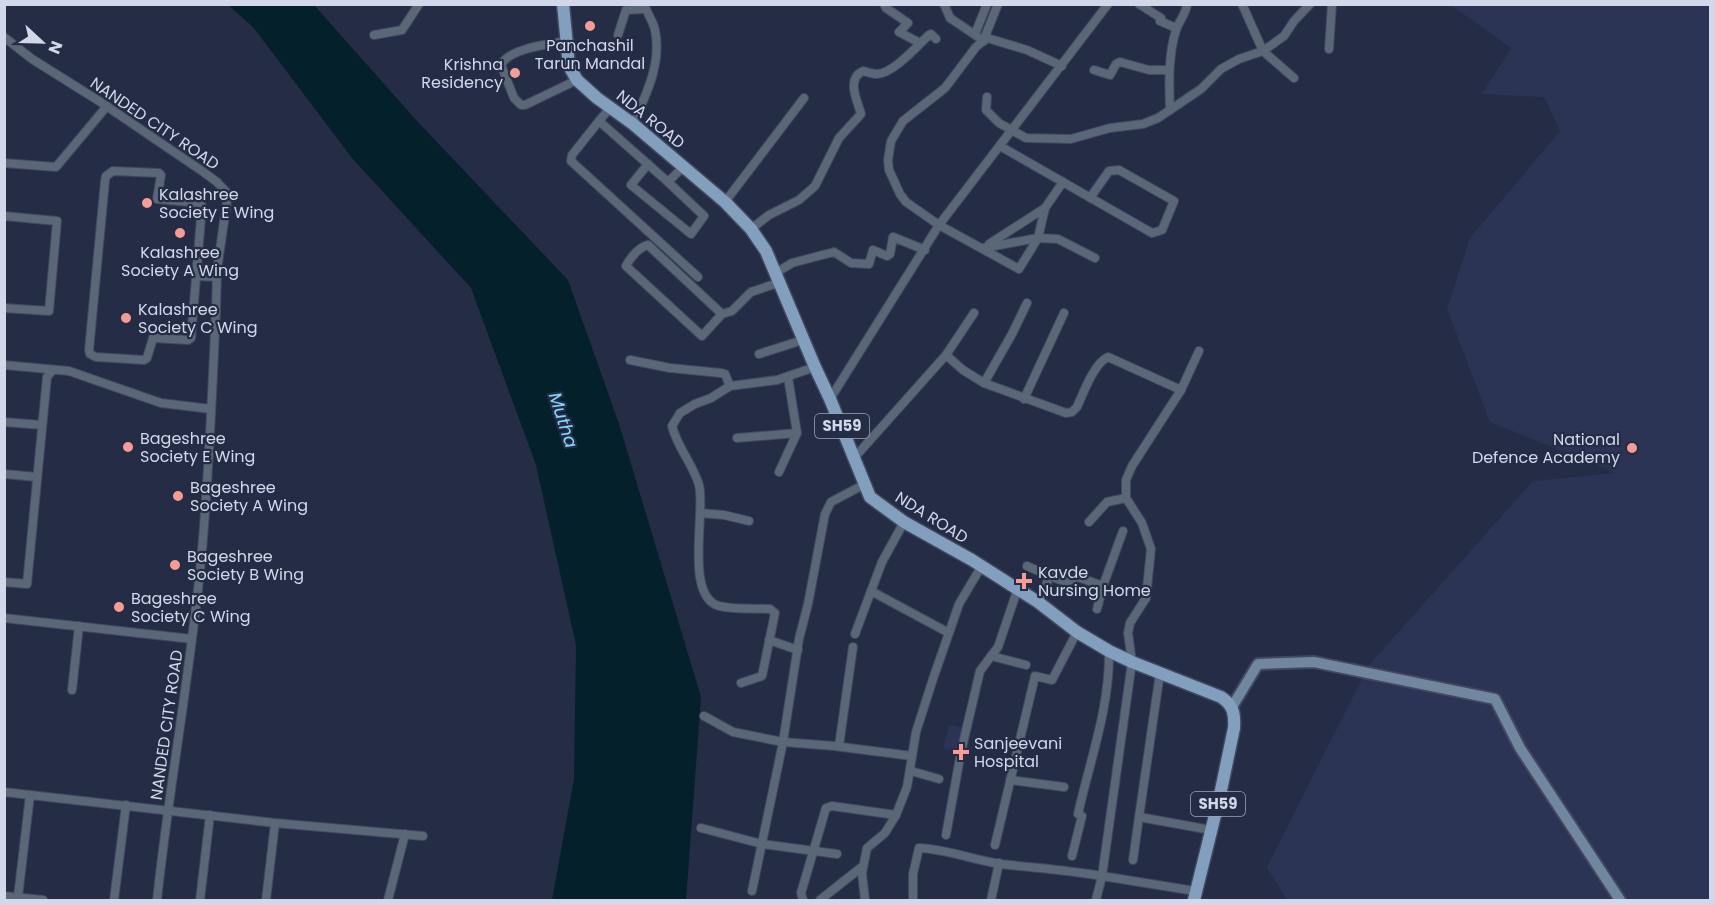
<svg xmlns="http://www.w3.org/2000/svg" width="1715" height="905" viewBox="0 0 1715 905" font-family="Poppins,sans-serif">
<rect width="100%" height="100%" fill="#252c46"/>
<!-- built -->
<g fill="#2c3455">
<path d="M 1451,5 L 1710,5 L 1710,900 L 1287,900 L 1267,867 L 1369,665 L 1533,481 L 1616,473 L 1490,422 L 1447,309 L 1470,238 L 1560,131 L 1544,97 L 1482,94 L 1511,48 Z"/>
<path d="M 949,725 L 964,728 L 959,752 L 943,749 Z"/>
</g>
<!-- water -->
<path fill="#03202b" d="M 228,5 L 314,5 L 417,121 L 568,280 L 619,424 L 701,697 L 686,900 L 552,900 L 574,779 L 576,645 L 536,465 L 471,288 L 352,158 L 253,27 Z"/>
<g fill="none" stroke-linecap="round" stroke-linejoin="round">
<defs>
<g id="street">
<path d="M 884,4 L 886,8 L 908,23 L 899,32 L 920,43"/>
<path d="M 944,4 L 950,18 L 984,41"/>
<path d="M 998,4 L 986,34 L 987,38 L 1027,50 L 1062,66"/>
<path d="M 1139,4 L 1161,18 L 1160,21 L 1176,28"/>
<path d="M 1242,4 L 1263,51 L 1294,78"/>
<path d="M 975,34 L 987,4"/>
<path d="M 374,35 L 402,30 L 419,4"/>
<path d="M 618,35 L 626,10 L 645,9"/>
<path d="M 4,37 L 32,59 L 99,101 L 202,171 L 217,182 L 228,194 L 217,270 L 216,310 C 212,393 209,477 201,561 C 190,675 169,787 157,900"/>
<path d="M 987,38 L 976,47 L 945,88 L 903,121 L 891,141 L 888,160 L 889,170 L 900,194 L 906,202 L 939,225 L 1019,269 L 1038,238 L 1045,208"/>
<path d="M 567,41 C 550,44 509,48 501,65 L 514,98 L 521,105 L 525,105 L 577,80"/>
<path d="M 1329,49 L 1332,4"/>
<path d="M 1094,70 L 1110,75 L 1116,64 L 1120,62 L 1149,70 L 1169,70"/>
<path d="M 987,97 L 986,110 L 999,123 L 1026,138 L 1071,139 L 1110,128 L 1143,124 L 1158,118 L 1201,89 L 1221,69 L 1239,59 L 1263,51 L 1284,36 L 1294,21 L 1310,4"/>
<path d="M 610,108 L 599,121 L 668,182 L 683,167"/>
<path d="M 1170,110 C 1169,84 1168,56 1176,30 C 1179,20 1186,15 1187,4"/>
<path d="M 599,121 L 572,155 L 571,161 L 698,277"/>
<path d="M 633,124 C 646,95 662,63 655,30 C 653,21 647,13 644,4"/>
<path d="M 1000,146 L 1152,233 L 1162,230 L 1174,201 L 1119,170 L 1109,171 L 1090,198"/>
<path d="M 4,163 L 56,167 L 107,106"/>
<path d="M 648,164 L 631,185 L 691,234 L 704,216 L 668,182"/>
<path d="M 113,171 L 159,173 L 161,175 L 157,199 L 199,203 L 202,206 L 191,338 L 188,340 L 153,338 L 147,358 L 144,360 L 96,357 L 90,354 L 89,350 L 105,181 L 106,176 Z"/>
<path d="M 725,202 L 804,98"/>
<path d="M 4,216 L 57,221 L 49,311 L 4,308"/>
<path d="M 751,229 L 769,215 L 799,200 L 815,186 L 839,138 L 861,114 C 857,100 846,79 863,71 C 867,72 873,74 877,74 C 893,74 918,45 929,35 L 931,34 L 936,39"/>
<path d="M 989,244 L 1045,208 L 1063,182"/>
<path d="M 983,248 L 1038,238 L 1058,239 L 1095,258"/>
<path d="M 197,268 L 217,270"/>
<path d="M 774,274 L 792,263 L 834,252 L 851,263 L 869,264 L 873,250 L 887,256 L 890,254 L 893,237 L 925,250"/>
<path d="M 196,276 L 217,277"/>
<path d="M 722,314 L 702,336 L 626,266 C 630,258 639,247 648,245 L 722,314 L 732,311 L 751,292 L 778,283"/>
<path d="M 759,354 L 803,340"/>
<path d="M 946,355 L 974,313"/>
<path d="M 630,360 L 670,368 L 721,373 L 725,374 L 730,386"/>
<path d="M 4,365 L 69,371 L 161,403 L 211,409"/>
<path d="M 984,383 L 1012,334 L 1027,303"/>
<path d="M 1181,390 L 1199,351"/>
<path d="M 830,399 L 939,225 L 1108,4"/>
<path d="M 1024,399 L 1064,313"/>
<path d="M 4,422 L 42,425"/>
<path d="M 737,438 L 797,433"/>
<path d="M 855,457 L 946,355 L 963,370 L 984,383 L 1066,413 L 1072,412 L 1077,407 C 1083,394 1094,363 1108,357 L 1181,390 L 1132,466 L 1126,480 L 1126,498 L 1142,523 L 1151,549 L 1146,598 L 1130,623 L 1128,633 L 1132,662 L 1102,876 C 1068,870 1035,868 1001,864 C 973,860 947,849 919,848 L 913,874 L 913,900"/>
<path d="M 779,472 L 797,433 L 788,377"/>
<path d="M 4,474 L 37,477"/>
<path d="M 700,513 L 724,515 L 749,521"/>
<path d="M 1089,522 L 1107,502 L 1126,498"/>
<path d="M 1027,566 L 1050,576 L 1038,602"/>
<path d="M 1050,576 L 1066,582 L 1078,577 L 1103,586 L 1123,531"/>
<path d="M 4,582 L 27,584 L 47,377 L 53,370"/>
<path d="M 871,591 L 949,633"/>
<path d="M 1097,609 L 1103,586"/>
<path d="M 4,618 L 192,639"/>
<path d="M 855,634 L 882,562 L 904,522"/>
<path d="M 769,640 L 798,650"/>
<path d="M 991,656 L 1026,665"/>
<path d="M 1160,673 L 1139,817 L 1211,830"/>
<path d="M 741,683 L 762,676 L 775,613 L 770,609 C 754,608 735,610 719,606 C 684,596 706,511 699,485 C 693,464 677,447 672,426 L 680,413 L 695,404 L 711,398 L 730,386 L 777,380 L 815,367"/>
<path d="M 72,690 L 79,626"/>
<path d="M 704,716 L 733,732 L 783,742 L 834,746 L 912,756"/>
<path d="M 839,746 L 853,647"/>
<path d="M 911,771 L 939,779"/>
<path d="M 1010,780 L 1064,787"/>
<path d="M 4,792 L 275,823 L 423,836"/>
<path d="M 701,828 L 762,844 L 837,854"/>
<path d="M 946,835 L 961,752 L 980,671 L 998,647 L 1017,591"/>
<path d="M 995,845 L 1035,676 L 1052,680 L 1077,632"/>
<path d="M 1072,856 L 1082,816 L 1078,814 C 1090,760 1110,707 1109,651"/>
<path d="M 1133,860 L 1139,817"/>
<path d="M 752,891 L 783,742 L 799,639 L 808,604 L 825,514 L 831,502 L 865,484"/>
<path d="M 4,896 L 43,900"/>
<path d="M 18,897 L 30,795"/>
<path d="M 114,900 L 126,805"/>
<path d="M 200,900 L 210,815"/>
<path d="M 266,900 L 275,823"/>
<path d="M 388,900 L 405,834"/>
<path d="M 803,900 L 801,893 L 826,808 L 832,806 L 896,815"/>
<path d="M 820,900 L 863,866"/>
<path d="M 865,900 L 862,873 L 867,848 L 885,833 L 896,815 L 907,787 L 916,732 L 933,679 L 959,604 L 981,567"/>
<path d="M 991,900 L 999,863"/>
<path d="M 1096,900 L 1102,876 L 1195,891"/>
</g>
<path id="secondary" d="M 1232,707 L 1258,664 L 1314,662 L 1495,699 L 1520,748 L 1620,900"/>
<path id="primary" d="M 563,4 L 569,66 L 577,80 L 597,98 L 633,124 L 725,202 L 751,229 L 766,251 L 815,367 L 830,399 L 870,497 L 904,522 L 972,560 L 1038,602 L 1077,632 L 1109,651 L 1132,662 L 1221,697 C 1233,705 1235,713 1234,728 L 1220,795 L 1194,900"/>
</defs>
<!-- street casing -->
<use href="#street" stroke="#414860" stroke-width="10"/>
<!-- secondary casing -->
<use href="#secondary" stroke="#414860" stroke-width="14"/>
<!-- primary casing -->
<use href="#primary" stroke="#414860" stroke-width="15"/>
<!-- street -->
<use href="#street" stroke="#596776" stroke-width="8"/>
<!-- secondary -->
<use href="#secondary" stroke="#70879f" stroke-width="10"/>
<!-- primary -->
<use href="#primary" stroke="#829fbe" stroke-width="12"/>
</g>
<!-- markers -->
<g fill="#f59c96" stroke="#252c46" stroke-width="2">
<circle cx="590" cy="26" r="6"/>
<circle cx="515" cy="73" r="6"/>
<circle cx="147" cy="203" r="6"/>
<circle cx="180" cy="233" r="6"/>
<circle cx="126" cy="318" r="6"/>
<circle cx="128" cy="447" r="6"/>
<circle cx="1632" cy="448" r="6"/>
<circle cx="178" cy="496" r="6"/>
<circle cx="175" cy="565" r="6"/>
<path d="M1021 572h6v6h6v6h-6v6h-6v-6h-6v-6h6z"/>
<circle cx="119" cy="607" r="6"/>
<path d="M958 743h6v6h6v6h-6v6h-6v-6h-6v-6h6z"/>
</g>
<g text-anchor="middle" stroke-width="4.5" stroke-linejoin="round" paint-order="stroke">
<!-- shield labels -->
<g fill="#252c46" stroke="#9ea4b8" stroke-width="1.5">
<rect x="815" y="414" width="54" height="24" rx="4.5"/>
<rect x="1191" y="792" width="54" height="24" rx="4.5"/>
</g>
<g font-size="15" font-weight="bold" fill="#d2d8e9">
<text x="842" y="431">SH59</text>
<text x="1218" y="809">SH59</text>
</g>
<!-- poi labels -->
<g font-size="16" fill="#d2d8e9" stroke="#252c46" text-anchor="start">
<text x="590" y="51" text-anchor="middle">Panchashil<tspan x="590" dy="18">Tarun Mandal</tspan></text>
<text x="503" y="70" text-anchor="end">Krishna<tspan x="503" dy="18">Residency</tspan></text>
<text x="159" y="200">Kalashree<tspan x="159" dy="18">Society E Wing</tspan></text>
<text x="180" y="258" text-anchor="middle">Kalashree<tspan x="180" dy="18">Society A Wing</tspan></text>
<text x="138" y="315">Kalashree<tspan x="138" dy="18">Society C Wing</tspan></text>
<text x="140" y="444">Bageshree<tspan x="140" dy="18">Society E Wing</tspan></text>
<text x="1620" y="445" text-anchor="end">National<tspan x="1620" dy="18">Defence Academy</tspan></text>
<text x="190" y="493">Bageshree<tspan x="190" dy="18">Society A Wing</tspan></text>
<text x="187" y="562">Bageshree<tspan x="187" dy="18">Society B Wing</tspan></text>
<text x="1038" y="578">Kavde<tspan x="1038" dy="18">Nursing Home</tspan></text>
<text x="131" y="604">Bageshree<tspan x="131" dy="18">Society C Wing</tspan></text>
<text x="974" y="749">Sanjeevani<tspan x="974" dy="18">Hospital</tspan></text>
</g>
<!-- street labels -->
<g font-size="16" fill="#d2d8e9" stroke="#252c46">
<text transform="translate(651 119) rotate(39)" y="6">NDA ROAD</text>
<text transform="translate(155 123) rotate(34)" y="6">NANDED CITY ROAD</text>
<text transform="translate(932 517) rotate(32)" y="6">NDA ROAD</text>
<text transform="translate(166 725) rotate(-82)" y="6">NANDED CITY ROAD</text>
</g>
<!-- water labels -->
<g font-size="18" font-style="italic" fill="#84d8fc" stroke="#252c46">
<text transform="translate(563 420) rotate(72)" y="6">Mutha</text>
</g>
</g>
<!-- border -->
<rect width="1715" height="905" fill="none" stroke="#d2d8e9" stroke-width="12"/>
<!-- north arrow -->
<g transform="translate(42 42) rotate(112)" stroke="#252c46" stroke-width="4.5" paint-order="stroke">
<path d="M0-4.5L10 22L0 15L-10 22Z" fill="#d2d8e9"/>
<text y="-9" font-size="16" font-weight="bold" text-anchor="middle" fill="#d2d8e9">N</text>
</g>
</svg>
